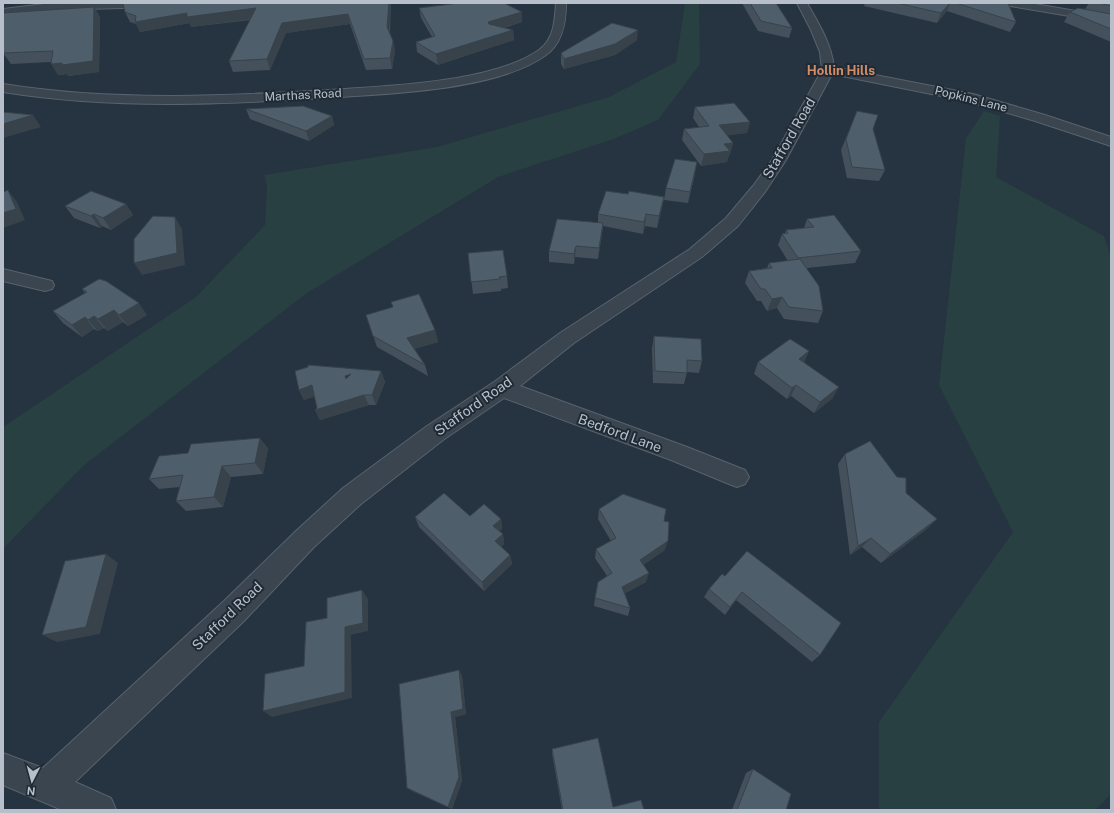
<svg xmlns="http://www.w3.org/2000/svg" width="1114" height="813" viewBox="0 0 1114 813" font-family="'Public Sans',sans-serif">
<rect width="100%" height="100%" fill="#263340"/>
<!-- green -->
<g fill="#284041">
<path d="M 685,3 L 699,3 L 700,64 L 658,120 L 616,138 L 498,177 L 307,293 L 83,466 L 3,549 L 3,427 L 196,297 L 265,225 L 267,186 L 264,175 L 437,147 L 609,97 L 676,62 Z"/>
<path d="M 984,111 L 1000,116 L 996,177 L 1104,236 L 1111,257 L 1111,794 L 1095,810 L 879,810 L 879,722 L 1013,532 L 939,385 L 966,138 Z"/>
</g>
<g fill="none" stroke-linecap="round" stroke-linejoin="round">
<defs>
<g id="minor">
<path d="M 76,3 L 208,3 L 203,6 L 44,10 L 3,15 L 3,9 L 44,4 Z"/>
<path d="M 556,3 L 566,3 C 566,22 563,43 546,55 C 499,89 400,93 342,97 C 229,104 115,110 3,92 L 3,84 C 116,102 231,96 345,89 C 399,85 495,81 539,50 C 554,39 555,20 556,3 Z"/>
<path d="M 797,3 L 807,3 C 819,24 831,43 834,67 L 973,94 L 1045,115 L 1111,137 L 1111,146 L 1035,121 L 966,101 L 832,74 L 786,160 L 765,192 L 738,226 L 702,257 L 574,343 L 520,386 L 687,447 L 745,470 L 749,477 L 745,484 L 737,487 L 729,484 L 671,460 L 504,398 L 443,440 L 361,504 L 314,547 L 244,621 L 75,782 L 111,798 L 116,810 L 62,810 L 3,785 L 3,753 L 43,768 L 224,601 L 296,531 L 343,488 L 427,426 L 494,382 L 560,333 L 690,249 L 726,218 L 753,186 L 772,160 L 822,70 L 820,52 L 811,30 Z"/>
<path d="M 1005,3 L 1029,3 L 1111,17 L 1111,23 L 1010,6 Z"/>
<path d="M 3,269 L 52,281 L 54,285 L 52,289 L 45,291 L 3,281 Z"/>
</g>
</defs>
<!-- minor casing -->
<use href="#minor" stroke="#58636d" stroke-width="2"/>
<!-- minor -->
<use href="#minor" fill="#3a4550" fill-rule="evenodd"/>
</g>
<!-- wall -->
<g fill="#44515c" fill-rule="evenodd">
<path d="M 123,3 L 391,3 L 390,32 L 393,41 L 395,51 L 392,69 L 366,70 L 350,24 L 286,33 L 270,70 L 233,72 L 229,61 L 250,20 L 191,27 L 190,23 L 140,32 L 136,24 L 130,22 L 125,12 Z"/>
<path d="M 742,3 L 776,3 L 792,28 L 789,38 L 758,31 Z"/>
<path d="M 865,3 L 1008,3 L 1016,22 L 1010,32 L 947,11 L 937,23 L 864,6 Z"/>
<path d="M 1089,3 L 1111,3 L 1111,42 L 1064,22 L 1070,12 L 1085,9 Z"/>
<path d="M 94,7 L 100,17 L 99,72 L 68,76 L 67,74 L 58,75 L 51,62 L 11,64 L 3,53 L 3,13 Z"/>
<path d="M 419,8 L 522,22 L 504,28 L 513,30 L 514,40 L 438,65 L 417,52 L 416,42 L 432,37 L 421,18 Z"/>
<path d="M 637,40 L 615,55 L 564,69 L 561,64 L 561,53 Z"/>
<path d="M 695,107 L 750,122 L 747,133 L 727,135 L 733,143 L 730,154 L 729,155 L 727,162 L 701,166 L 682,140 L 684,129 L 699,127 L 693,118 Z"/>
<path d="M 246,109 L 332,116 L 334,125 L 309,141 L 250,119 Z"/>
<path d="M 857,111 L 873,129 L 885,170 L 879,181 L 847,178 L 841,150 Z"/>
<path d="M 695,174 L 688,203 L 664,200 L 666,188 Z"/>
<path d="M 628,194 L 664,197 L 662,208 L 657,228 L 645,226 L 643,234 L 603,226 L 602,234 L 598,259 L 575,257 L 574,264 L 549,262 L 549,251 L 598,222 L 598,214 Z"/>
<path d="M 126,204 L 133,215 L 111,230 L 102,226 L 100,228 L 74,218 L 65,206 Z"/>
<path d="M 807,219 L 861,251 L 855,263 L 807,268 L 823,311 L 818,323 L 784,319 L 777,308 L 767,311 L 761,301 L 757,301 L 745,283 L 749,271 L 767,268 L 769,263 L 788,261 L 778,245 L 782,234 L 785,233 L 786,230 L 804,228 Z"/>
<path d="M 468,253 L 507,276 L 508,288 L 501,289 L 501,291 L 473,294 Z"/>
<path d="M 82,289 L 147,315 L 128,326 L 123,322 L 108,331 L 104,328 L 98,331 L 94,329 L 82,337 L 63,323 L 53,311 L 85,293 Z"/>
<path d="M 391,302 L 435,330 L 438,342 L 414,349 L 425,365 L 428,376 L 377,347 L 366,315 L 393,307 Z"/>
<path d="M 654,336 L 702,361 L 699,373 L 687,372 L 684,384 L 653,383 L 652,348 Z"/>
<path d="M 809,351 L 804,362 L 833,398 L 814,413 L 791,396 L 787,399 L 754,374 L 758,362 Z"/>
<path d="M 295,371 L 381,371 L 385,382 L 376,405 L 369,405 L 320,420 L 315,410 L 317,408 L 315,396 L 304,400 L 299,390 ZM 351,374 L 346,378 L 345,376 Z"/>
<path d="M 268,448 L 263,474 L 231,477 L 223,507 L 186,511 L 176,501 L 180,487 L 159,489 L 149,479 Z"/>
<path d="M 845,454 L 906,493 L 927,529 L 881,563 L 862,547 L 850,555 L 838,464 Z"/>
<path d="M 599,509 L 664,521 L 665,550 L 643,565 L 646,582 L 625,593 L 630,608 L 628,616 L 594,606 L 595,598 L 607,576 L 595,558 L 596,549 L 611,541 L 598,519 Z"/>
<path d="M 470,516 L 501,519 L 502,529 L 499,531 L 503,534 L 504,544 L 501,547 L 510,555 L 512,564 L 484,591 L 419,527 L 415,517 Z"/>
<path d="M 725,576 L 820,655 L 812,662 L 736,600 L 725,615 L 704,597 L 709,589 Z"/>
<path d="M 459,670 L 462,676 L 466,714 L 455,717 L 462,781 L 452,809 L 412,791 L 407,788 Z"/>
<path d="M 552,749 L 613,807 L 644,810 L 562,810 L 552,754 Z"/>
<path d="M 753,769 L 786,810 L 732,810 L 746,773 Z"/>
</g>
<!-- shaded-wall -->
<g fill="#37424b">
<path d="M 389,3 L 391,3 L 389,37 L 387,27 Z"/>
<path d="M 950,3 L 947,11 L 937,23 L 941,13 Z"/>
<path d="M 94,7 L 100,17 L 99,72 L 68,76 L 67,74 L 58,75 L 51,64 L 62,63 Z"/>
<path d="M 256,8 L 260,18 L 191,27 L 190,23 L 140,32 L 135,22 L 187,13 Z"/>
<path d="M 522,12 L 522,22 L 489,32 L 488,22 Z"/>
<path d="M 348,14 L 350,24 L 286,33 L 270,70 L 267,59 L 282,23 Z"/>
<path d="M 513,30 L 514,40 L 438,65 L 436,54 Z"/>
<path d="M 638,30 L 637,40 L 615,55 L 564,69 L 564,59 Z"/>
<path d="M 393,41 L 395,51 L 392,69 L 390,58 Z"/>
<path d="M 33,115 L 41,127 L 3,138 L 3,124 Z"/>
<path d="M 332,116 L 334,125 L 309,141 L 306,131 Z"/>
<path d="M 750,122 L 747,133 L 716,137 L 719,125 Z"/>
<path d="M 733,143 L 730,154 L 729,155 L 727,162 L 701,166 L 704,154 L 724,144 Z"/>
<path d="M 697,162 L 695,174 L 688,203 L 690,192 Z"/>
<path d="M 8,190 L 17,202 L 25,220 L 3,228 L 3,213 Z"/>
<path d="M 664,197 L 662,208 L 657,228 L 659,216 Z"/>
<path d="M 126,204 L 133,215 L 111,230 L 103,218 Z"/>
<path d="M 94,214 L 102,226 L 100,228 L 91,216 Z"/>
<path d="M 646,214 L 645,226 L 643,234 L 644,222 Z"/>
<path d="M 175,217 L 182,229 L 185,265 L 142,275 L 134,263 Z"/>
<path d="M 603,223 L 602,234 L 598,259 L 599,248 Z"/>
<path d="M 576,246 L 575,257 L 574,264 L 574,254 Z"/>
<path d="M 782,297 L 777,308 L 767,311 L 772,299 Z"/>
<path d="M 139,303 L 147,315 L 128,326 L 119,315 Z"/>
<path d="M 114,310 L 123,322 L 108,331 L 98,319 Z"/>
<path d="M 94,316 L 104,328 L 98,331 L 88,320 Z"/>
<path d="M 85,317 L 94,329 L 82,337 L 72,325 Z"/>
<path d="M 435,330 L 438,342 L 410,350 L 407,338 Z"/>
<path d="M 809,351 L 803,363 L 799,359 Z"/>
<path d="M 381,371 L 385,382 L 376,405 L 372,395 Z"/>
<path d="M 312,385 L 317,396 L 304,400 L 299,390 Z"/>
<path d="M 796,385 L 791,396 L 787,399 L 792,388 Z"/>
<path d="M 839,387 L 833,398 L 814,413 L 820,402 Z"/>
<path d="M 364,395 L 369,405 L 320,420 L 315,410 Z"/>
<path d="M 260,438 L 268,448 L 263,474 L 255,463 Z"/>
<path d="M 222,466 L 231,477 L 223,507 L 214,497 Z"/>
<path d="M 501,519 L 502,529 L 495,536 L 493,526 Z"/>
<path d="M 937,519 L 927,529 L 881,563 L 890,554 Z"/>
<path d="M 503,534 L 504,544 L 497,551 L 495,541 Z"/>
<path d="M 871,538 L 862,547 L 850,555 L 858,546 Z"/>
<path d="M 668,541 L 665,550 L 637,569 L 640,560 Z"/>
<path d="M 106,554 L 118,563 L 100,634 L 57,642 L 42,635 Z"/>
<path d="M 510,555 L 512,564 L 484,591 L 482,582 Z"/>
<path d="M 649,573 L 646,582 L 621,596 L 622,587 Z"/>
<path d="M 362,590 L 368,599 L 368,631 L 351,635 L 352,698 L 272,717 L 263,711 L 345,627 Z"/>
<path d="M 742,592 L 736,600 L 725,615 L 730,607 Z"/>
<path d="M 459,670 L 462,676 L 466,714 L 455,717 L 462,781 L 452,809 L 448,807 L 451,712 Z"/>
</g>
<!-- building -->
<g fill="#4f5e6b" stroke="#37424b" fill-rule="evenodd">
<path d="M 123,3 L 389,3 L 387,27 L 393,41 L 390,58 L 364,59 L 348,14 L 282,23 L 267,59 L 229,61 L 256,8 L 187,17 L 187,13 L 135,22 L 136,16 L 125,12 Z"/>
<path d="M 459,3 L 504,3 L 522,12 L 488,22 L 489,24 L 513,30 L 436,54 L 416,42 L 435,36 L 419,8 Z"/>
<path d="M 750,3 L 776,3 L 792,28 L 761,21 Z"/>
<path d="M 897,3 L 950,3 L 941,13 Z"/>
<path d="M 956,3 L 1008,3 L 1016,22 Z"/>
<path d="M 1099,3 L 1111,3 L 1111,6 Z"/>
<path d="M 94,7 L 93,61 L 62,65 L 62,63 L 51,64 L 53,51 L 4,53 L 3,52 L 3,13 Z"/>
<path d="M 1078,8 L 1111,14 L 1111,29 L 1070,12 Z"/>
<path d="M 612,23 L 638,30 L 615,44 L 564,59 L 561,53 Z"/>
<path d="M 734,103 L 750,122 L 719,125 L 733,143 L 724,144 L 730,151 L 704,154 L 684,129 L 709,126 L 695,107 Z"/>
<path d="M 303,106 L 332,116 L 306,131 L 246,109 Z"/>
<path d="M 857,111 L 878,115 L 873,129 L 885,170 L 852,167 L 846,139 Z"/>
<path d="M 3,112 L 33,115 L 3,124 Z"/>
<path d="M 675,159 L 697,162 L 690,192 L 666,188 Z"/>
<path d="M 8,190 L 16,209 L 3,213 L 3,192 Z"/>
<path d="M 91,191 L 126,204 L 103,218 L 94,214 L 91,216 L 65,206 Z"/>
<path d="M 606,191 L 628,194 L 629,191 L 664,197 L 659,216 L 646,214 L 644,222 L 598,214 Z"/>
<path d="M 834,215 L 861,251 L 798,258 L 782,234 L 788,233 L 786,230 L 814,227 L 807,219 Z"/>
<path d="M 153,216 L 175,217 L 177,253 L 134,263 L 134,239 Z"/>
<path d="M 557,219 L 603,223 L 599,248 L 576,246 L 574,254 L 549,251 Z"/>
<path d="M 503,250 L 507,276 L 499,277 L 500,279 L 471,282 L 468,253 Z"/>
<path d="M 800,259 L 819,286 L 823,311 L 789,307 L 782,297 L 772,299 L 765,289 L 761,289 L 749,271 L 772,268 L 769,263 Z"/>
<path d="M 99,279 L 106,281 L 139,303 L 119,315 L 114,310 L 98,319 L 94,316 L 88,320 L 85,317 L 72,325 L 53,311 L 87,292 L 82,289 Z"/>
<path d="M 419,294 L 435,330 L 407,338 L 425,365 L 373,336 L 366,315 L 393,307 L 391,302 Z"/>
<path d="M 654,336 L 701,339 L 702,361 L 687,360 L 687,373 L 655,371 Z"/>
<path d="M 790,339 L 809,351 L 799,359 L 839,387 L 820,402 L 796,385 L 792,388 L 758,362 Z"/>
<path d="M 308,365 L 381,371 L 372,395 L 364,395 L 315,410 L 317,408 L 312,385 L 299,390 L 295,371 L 308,367 ZM 351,374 L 346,379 L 345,376 Z"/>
<path d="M 260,438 L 255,463 L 222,466 L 214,497 L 176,501 L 183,475 L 149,479 L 159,456 L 188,453 L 191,444 Z"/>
<path d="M 870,441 L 897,477 L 906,478 L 906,493 L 937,519 L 890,554 L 871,538 L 858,546 L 845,454 Z"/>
<path d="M 444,493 L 470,516 L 484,504 L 501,519 L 493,526 L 503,534 L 495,541 L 510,555 L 482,582 L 415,517 Z"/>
<path d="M 623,494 L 666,509 L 664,521 L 669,522 L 668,541 L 640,560 L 649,573 L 622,587 L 630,608 L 595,598 L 598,582 L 612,573 L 596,549 L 616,538 L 599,509 Z"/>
<path d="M 747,551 L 841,623 L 820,655 L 742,592 L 730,607 L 709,589 L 722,574 L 725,576 Z"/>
<path d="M 106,554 L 86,627 L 42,635 L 65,561 Z"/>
<path d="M 362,590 L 363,623 L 345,627 L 345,692 L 263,711 L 265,674 L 304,666 L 306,622 L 327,618 L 327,598 Z"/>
<path d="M 459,670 L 463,709 L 451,712 L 459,777 L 448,807 L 407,788 L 399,684 Z"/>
<path d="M 598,738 L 613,807 L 641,800 L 644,810 L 563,810 L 552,749 Z"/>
<path d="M 753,769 L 791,794 L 786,810 L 737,810 Z"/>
</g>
<g text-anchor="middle" stroke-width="4" stroke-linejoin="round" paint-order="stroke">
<!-- far-street labels -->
<g font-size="12" fill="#b7c0ca" stroke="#1f2a35">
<text transform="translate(303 95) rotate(-3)" y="4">Marthas Road</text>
<text transform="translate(971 99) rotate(14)" y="4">Popkins Lane</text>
</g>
<!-- far-neighbourhood labels -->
<g font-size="13" font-weight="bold" fill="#d38d69" stroke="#1f2a35">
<text x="841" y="75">Hollin Hills</text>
</g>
<!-- street labels -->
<g font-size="14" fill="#b7c0ca" stroke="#1f2a35">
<text transform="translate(789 138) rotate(-60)" y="5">Stafford Road</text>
<text transform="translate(473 406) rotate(-35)" y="5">Stafford Road</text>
<text transform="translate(620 433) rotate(20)" y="5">Bedford Lane</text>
<text transform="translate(227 616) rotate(-44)" y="5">Stafford Road</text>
</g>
</g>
<!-- border -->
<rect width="1114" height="813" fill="none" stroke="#b7c0ca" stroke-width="8"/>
<!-- north arrow -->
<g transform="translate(32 781) rotate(186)" stroke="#1f2a35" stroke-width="3" paint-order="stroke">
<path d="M0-3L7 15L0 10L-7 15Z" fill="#b7c0ca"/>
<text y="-6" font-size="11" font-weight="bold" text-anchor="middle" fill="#b7c0ca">N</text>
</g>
</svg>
